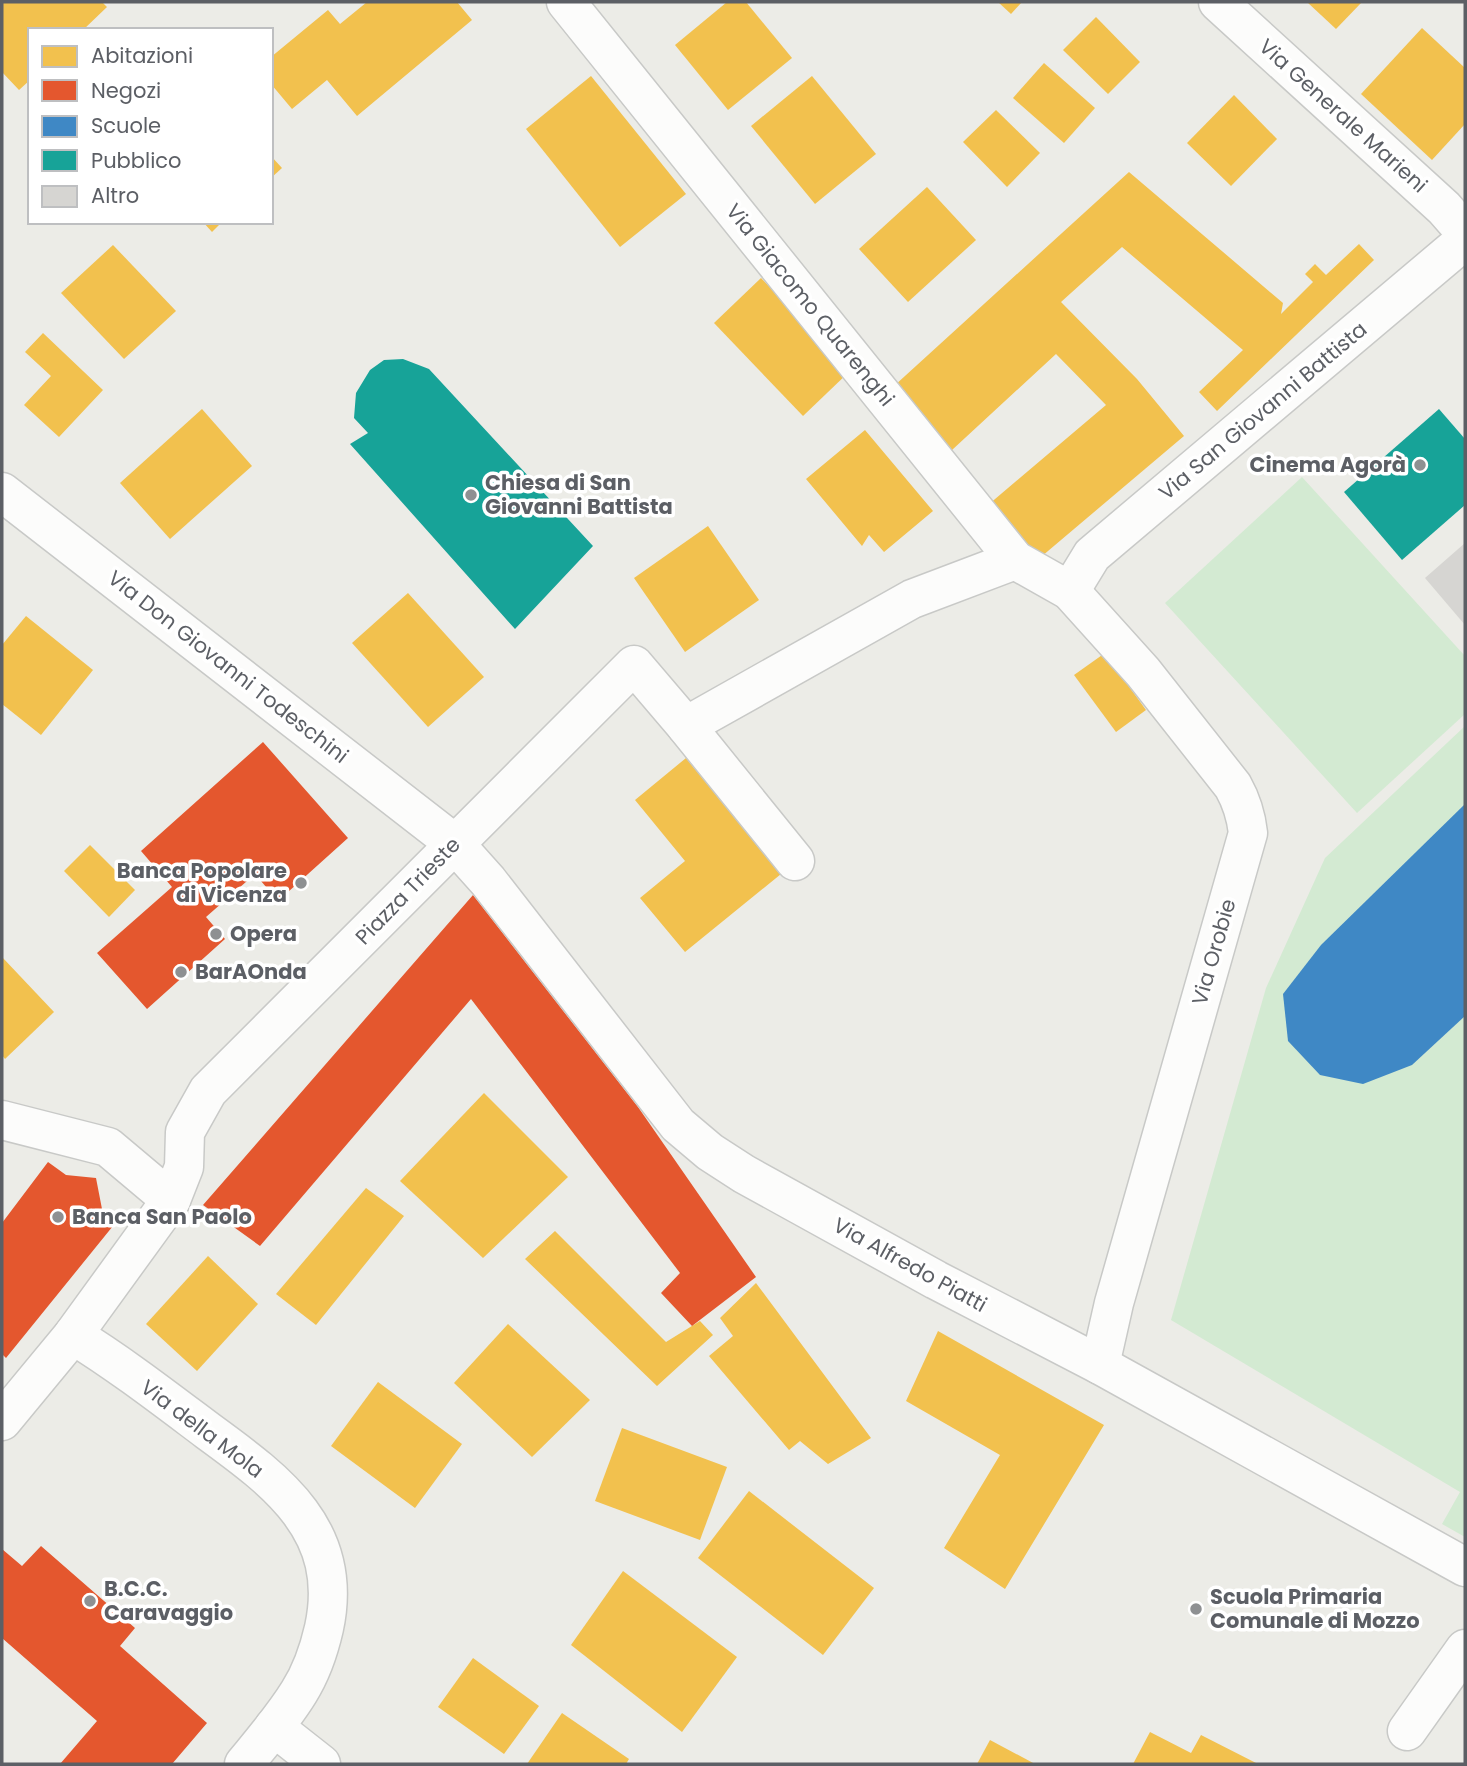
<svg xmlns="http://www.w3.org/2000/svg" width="1467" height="1766" viewBox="0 0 1467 1766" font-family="Poppins,sans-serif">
<rect width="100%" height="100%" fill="#ecece7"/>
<!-- green -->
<g fill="#d3ead2">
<path d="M 1302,477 L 1465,656 L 1465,714 L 1357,813 L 1165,603 Z"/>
<path d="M 1465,726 L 1465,1537 L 1442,1524 L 1460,1492 L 1171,1320 L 1266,988 L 1325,858 Z"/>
</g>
<!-- homes -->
<g fill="#f2c14e">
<path d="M 2,2 L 102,2 L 107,7 L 83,30 L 30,30 L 30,80 L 19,90 L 2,72 Z"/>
<path d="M 367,2 L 457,2 L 472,20 L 357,116 L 327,80 L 292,109 L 271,84 L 271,57 L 328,10 L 340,24 Z"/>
<path d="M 727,2 L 746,2 L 792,58 L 728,110 L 675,45 Z"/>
<path d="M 998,2 L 1022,2 L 1011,14 Z"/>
<path d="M 1307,2 L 1362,2 L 1336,29 Z"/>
<path d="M 1096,17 L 1140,62 L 1108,94 L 1063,50 Z"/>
<path d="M 1422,28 L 1465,68 L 1465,124 L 1432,160 L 1361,94 Z"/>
<path d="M 1044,63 L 1095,108 L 1064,143 L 1013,98 Z"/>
<path d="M 591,76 L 686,194 L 620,247 L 526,129 Z"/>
<path d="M 812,76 L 876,154 L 815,204 L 751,126 Z"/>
<path d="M 1234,95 L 1277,139 L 1231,186 L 1187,143 Z"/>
<path d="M 996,110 L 1040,153 L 1007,187 L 963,142 Z"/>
<path d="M 271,156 L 282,168 L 271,178 Z"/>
<path d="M 1129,172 L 1283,303 L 1281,314 L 1313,282 L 1305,274 L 1315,264 L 1326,275 L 1359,244 L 1374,260 L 1217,411 L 1199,392 L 1243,350 L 1122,247 L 1061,302 L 1137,379 L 1184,436 L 1035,562 L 988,505 L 1106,405 L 1056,354 L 952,450 L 894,386 Z"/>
<path d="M 927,187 L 976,240 L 908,302 L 859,249 Z"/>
<path d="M 203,222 L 222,222 L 212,232 Z"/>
<path d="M 113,245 L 176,311 L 124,359 L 61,293 Z"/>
<path d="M 761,278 L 850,371 L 803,416 L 714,323 Z"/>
<path d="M 43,333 L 103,390 L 59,437 L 24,405 L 51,376 L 25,352 Z"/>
<path d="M 202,409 L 252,466 L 170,539 L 120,483 Z"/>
<path d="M 865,430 L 933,511 L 884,552 L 869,535 L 862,546 L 806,479 Z"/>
<path d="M 708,526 L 759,600 L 685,652 L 634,578 Z"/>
<path d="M 408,593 L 484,677 L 428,727 L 352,643 Z"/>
<path d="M 26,616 L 93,670 L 41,735 L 2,704 L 2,645 Z"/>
<path d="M 1105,653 L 1146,710 L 1116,732 L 1074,675 Z"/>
<path d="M 686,758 L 781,874 L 685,952 L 640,898 L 685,861 L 635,800 Z"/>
<path d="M 90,845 L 135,890 L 109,917 L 64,871 Z"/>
<path d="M 2,957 L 54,1012 L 5,1059 L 2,1055 Z"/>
<path d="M 484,1093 L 568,1177 L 483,1258 L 400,1181 Z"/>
<path d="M 366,1188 L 404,1216 L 316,1325 L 276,1294 Z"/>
<path d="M 555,1231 L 666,1342 L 700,1321 L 713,1335 L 657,1386 L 525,1259 Z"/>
<path d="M 208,1256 L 258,1304 L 197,1371 L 146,1324 Z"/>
<path d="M 756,1283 L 871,1438 L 828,1464 L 800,1441 L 789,1450 L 709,1356 L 733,1336 L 720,1318 Z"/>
<path d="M 508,1324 L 590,1400 L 532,1457 L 454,1383 Z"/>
<path d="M 938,1331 L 1104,1425 L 1005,1589 L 944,1548 L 1000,1455 L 906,1401 Z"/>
<path d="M 378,1382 L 462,1444 L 415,1508 L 331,1446 Z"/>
<path d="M 622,1428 L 727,1467 L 700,1540 L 595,1501 Z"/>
<path d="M 749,1491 L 874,1588 L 823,1655 L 698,1558 Z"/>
<path d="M 623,1571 L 737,1657 L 682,1732 L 571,1645 Z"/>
<path d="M 473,1658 L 539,1706 L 504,1754 L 438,1707 Z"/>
<path d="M 562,1713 L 629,1759 L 626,1764 L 527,1764 Z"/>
<path d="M 1150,1732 L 1191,1753 L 1201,1735 L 1258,1764 L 1133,1764 Z"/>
<path d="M 990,1740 L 1035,1764 L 977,1764 Z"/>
</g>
<!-- shops -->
<g fill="#e4572e">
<path d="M 263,742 L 348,838 L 278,901 L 255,874 L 206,917 L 225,939 L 147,1009 L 97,953 L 172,887 L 141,851 Z"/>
<path d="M 473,895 L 638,1107 L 756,1277 L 692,1326 L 661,1293 L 680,1273 L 471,999 L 260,1246 L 203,1205 Z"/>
<path d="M 48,1162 L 66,1175 L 96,1178 L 102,1209 L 117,1221 L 6,1358 L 2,1354 L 2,1223 Z"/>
<path d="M 41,1546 L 135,1628 L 120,1646 L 207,1723 L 172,1764 L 60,1764 L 97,1721 L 2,1638 L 2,1549 L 22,1566 Z"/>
</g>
<!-- schools -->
<path fill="#3f88c5" d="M 1465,804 L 1465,1016 L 1412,1065 L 1363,1084 L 1320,1075 L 1288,1041 L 1283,994 L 1321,945 Z"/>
<!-- public -->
<g fill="#17a398">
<path d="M 403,359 L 429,369 L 593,546 L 515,629 L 350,444 L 368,433 L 354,418 L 356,393 L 370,370 L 384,360 Z"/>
<path d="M 1439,409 L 1465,439 L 1465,505 L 1402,560 L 1344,492 Z"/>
</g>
<!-- building -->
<path fill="#d6d5d2" d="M 1465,543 L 1465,625 L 1425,578 Z"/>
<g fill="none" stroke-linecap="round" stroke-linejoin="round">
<defs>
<g id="minor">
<path d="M 566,2 L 1015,560 L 1070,591 L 1143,672 L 1233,786 C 1242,802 1246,815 1248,833 L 1114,1303 L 1100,1365"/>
<path d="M 1218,2 L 1444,208 L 1465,232"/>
<path d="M 2,492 L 454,843 L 488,881 L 678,1125 L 710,1152 L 744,1174 L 936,1280 L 1100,1365 L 1465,1567"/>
<path d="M 1070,591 L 1092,555 L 1465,240"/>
<path d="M 686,726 L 912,599 L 1015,560"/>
<path d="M 2,1120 L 108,1147 L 171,1200"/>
<path d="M 73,1335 C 120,1364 164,1398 208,1431 C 278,1482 345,1531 324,1628 C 319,1650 311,1673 299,1692 C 283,1718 263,1741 244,1764"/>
<path d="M 2,1421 L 73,1335 L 171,1200 L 184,1167 L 185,1132 L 208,1091 L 634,665 L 686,726 L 795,861"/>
<path d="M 274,1727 L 321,1764"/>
<path d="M 1407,1731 L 1465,1649"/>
</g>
</defs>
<!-- minor casing -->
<use href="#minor" stroke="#c8c9c7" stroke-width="41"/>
<!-- minor -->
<use href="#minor" stroke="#fcfcfb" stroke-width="38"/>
</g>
<!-- markers -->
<g fill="#8e9092" stroke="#fff" stroke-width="2.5">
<circle cx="1420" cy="465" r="7"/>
<circle cx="471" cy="495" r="7"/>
<circle cx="301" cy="883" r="7"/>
<circle cx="216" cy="934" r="7"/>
<circle cx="181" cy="972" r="7"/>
<circle cx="58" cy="1217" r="7"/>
<circle cx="90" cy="1601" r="7"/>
<circle cx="1196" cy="1609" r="7"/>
</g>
<g text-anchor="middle" stroke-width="7" stroke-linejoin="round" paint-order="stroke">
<!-- street labels -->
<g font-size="21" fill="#5c5f65" stroke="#fff">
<text transform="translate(1343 116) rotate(42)" y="7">Via Generale Marieni</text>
<text transform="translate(810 305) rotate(51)" y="7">Via Giacomo Quarenghi</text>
<text transform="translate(1263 411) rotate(-40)" y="7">Via San Giovanni Battista</text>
<text transform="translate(228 667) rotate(38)" y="7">Via Don Giovanni Todeschini</text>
<text transform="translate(408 891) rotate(-46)" y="7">Piazza Trieste</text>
<text transform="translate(1214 952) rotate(-74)" y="7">Via Orobie</text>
<text transform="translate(910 1265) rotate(29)" y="7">Via Alfredo Piatti</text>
<text transform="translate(202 1429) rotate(37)" y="7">Via della Mola</text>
</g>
<!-- poi labels -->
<g font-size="21" font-weight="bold" fill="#5c5f65" stroke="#fff" text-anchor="start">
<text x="1406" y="472" text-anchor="end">Cinema Agorà</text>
<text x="485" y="490">Chiesa di San<tspan x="485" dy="24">Giovanni Battista</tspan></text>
<text x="287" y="878" text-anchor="end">Banca Popolare<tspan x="287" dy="24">di Vicenza</tspan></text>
<text x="230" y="941">Opera</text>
<text x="195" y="979">BarAOnda</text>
<text x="72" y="1224">Banca San Paolo</text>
<text x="104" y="1596">B.C.C.<tspan x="104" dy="24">Caravaggio</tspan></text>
<text x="1210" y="1604">Scuola Primaria<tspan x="1210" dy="24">Comunale di Mozzo</tspan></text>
</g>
</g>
<!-- border -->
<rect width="1467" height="1766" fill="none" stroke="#5c5f65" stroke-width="7"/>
<!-- legend -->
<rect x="28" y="28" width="245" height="196" fill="#ffffff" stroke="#bebfc1" stroke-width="2"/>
<rect x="42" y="46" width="35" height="21" fill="#f2c14e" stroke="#bebfc1" stroke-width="2"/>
<text x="91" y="63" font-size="21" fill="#5c5f65">Abitazioni</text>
<rect x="42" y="80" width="35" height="21" fill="#e4572e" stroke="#bebfc1" stroke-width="2"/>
<text x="91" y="98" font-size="21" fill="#5c5f65">Negozi</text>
<rect x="42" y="116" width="35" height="21" fill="#3f88c5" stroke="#bebfc1" stroke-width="2"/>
<text x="91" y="133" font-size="21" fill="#5c5f65">Scuole</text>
<rect x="42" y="150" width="35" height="21" fill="#17a398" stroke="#bebfc1" stroke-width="2"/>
<text x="91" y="168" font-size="21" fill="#5c5f65">Pubblico</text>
<rect x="42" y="186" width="35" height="21" fill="#d6d5d2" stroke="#bebfc1" stroke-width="2"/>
<text x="91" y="203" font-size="21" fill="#5c5f65">Altro</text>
</svg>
